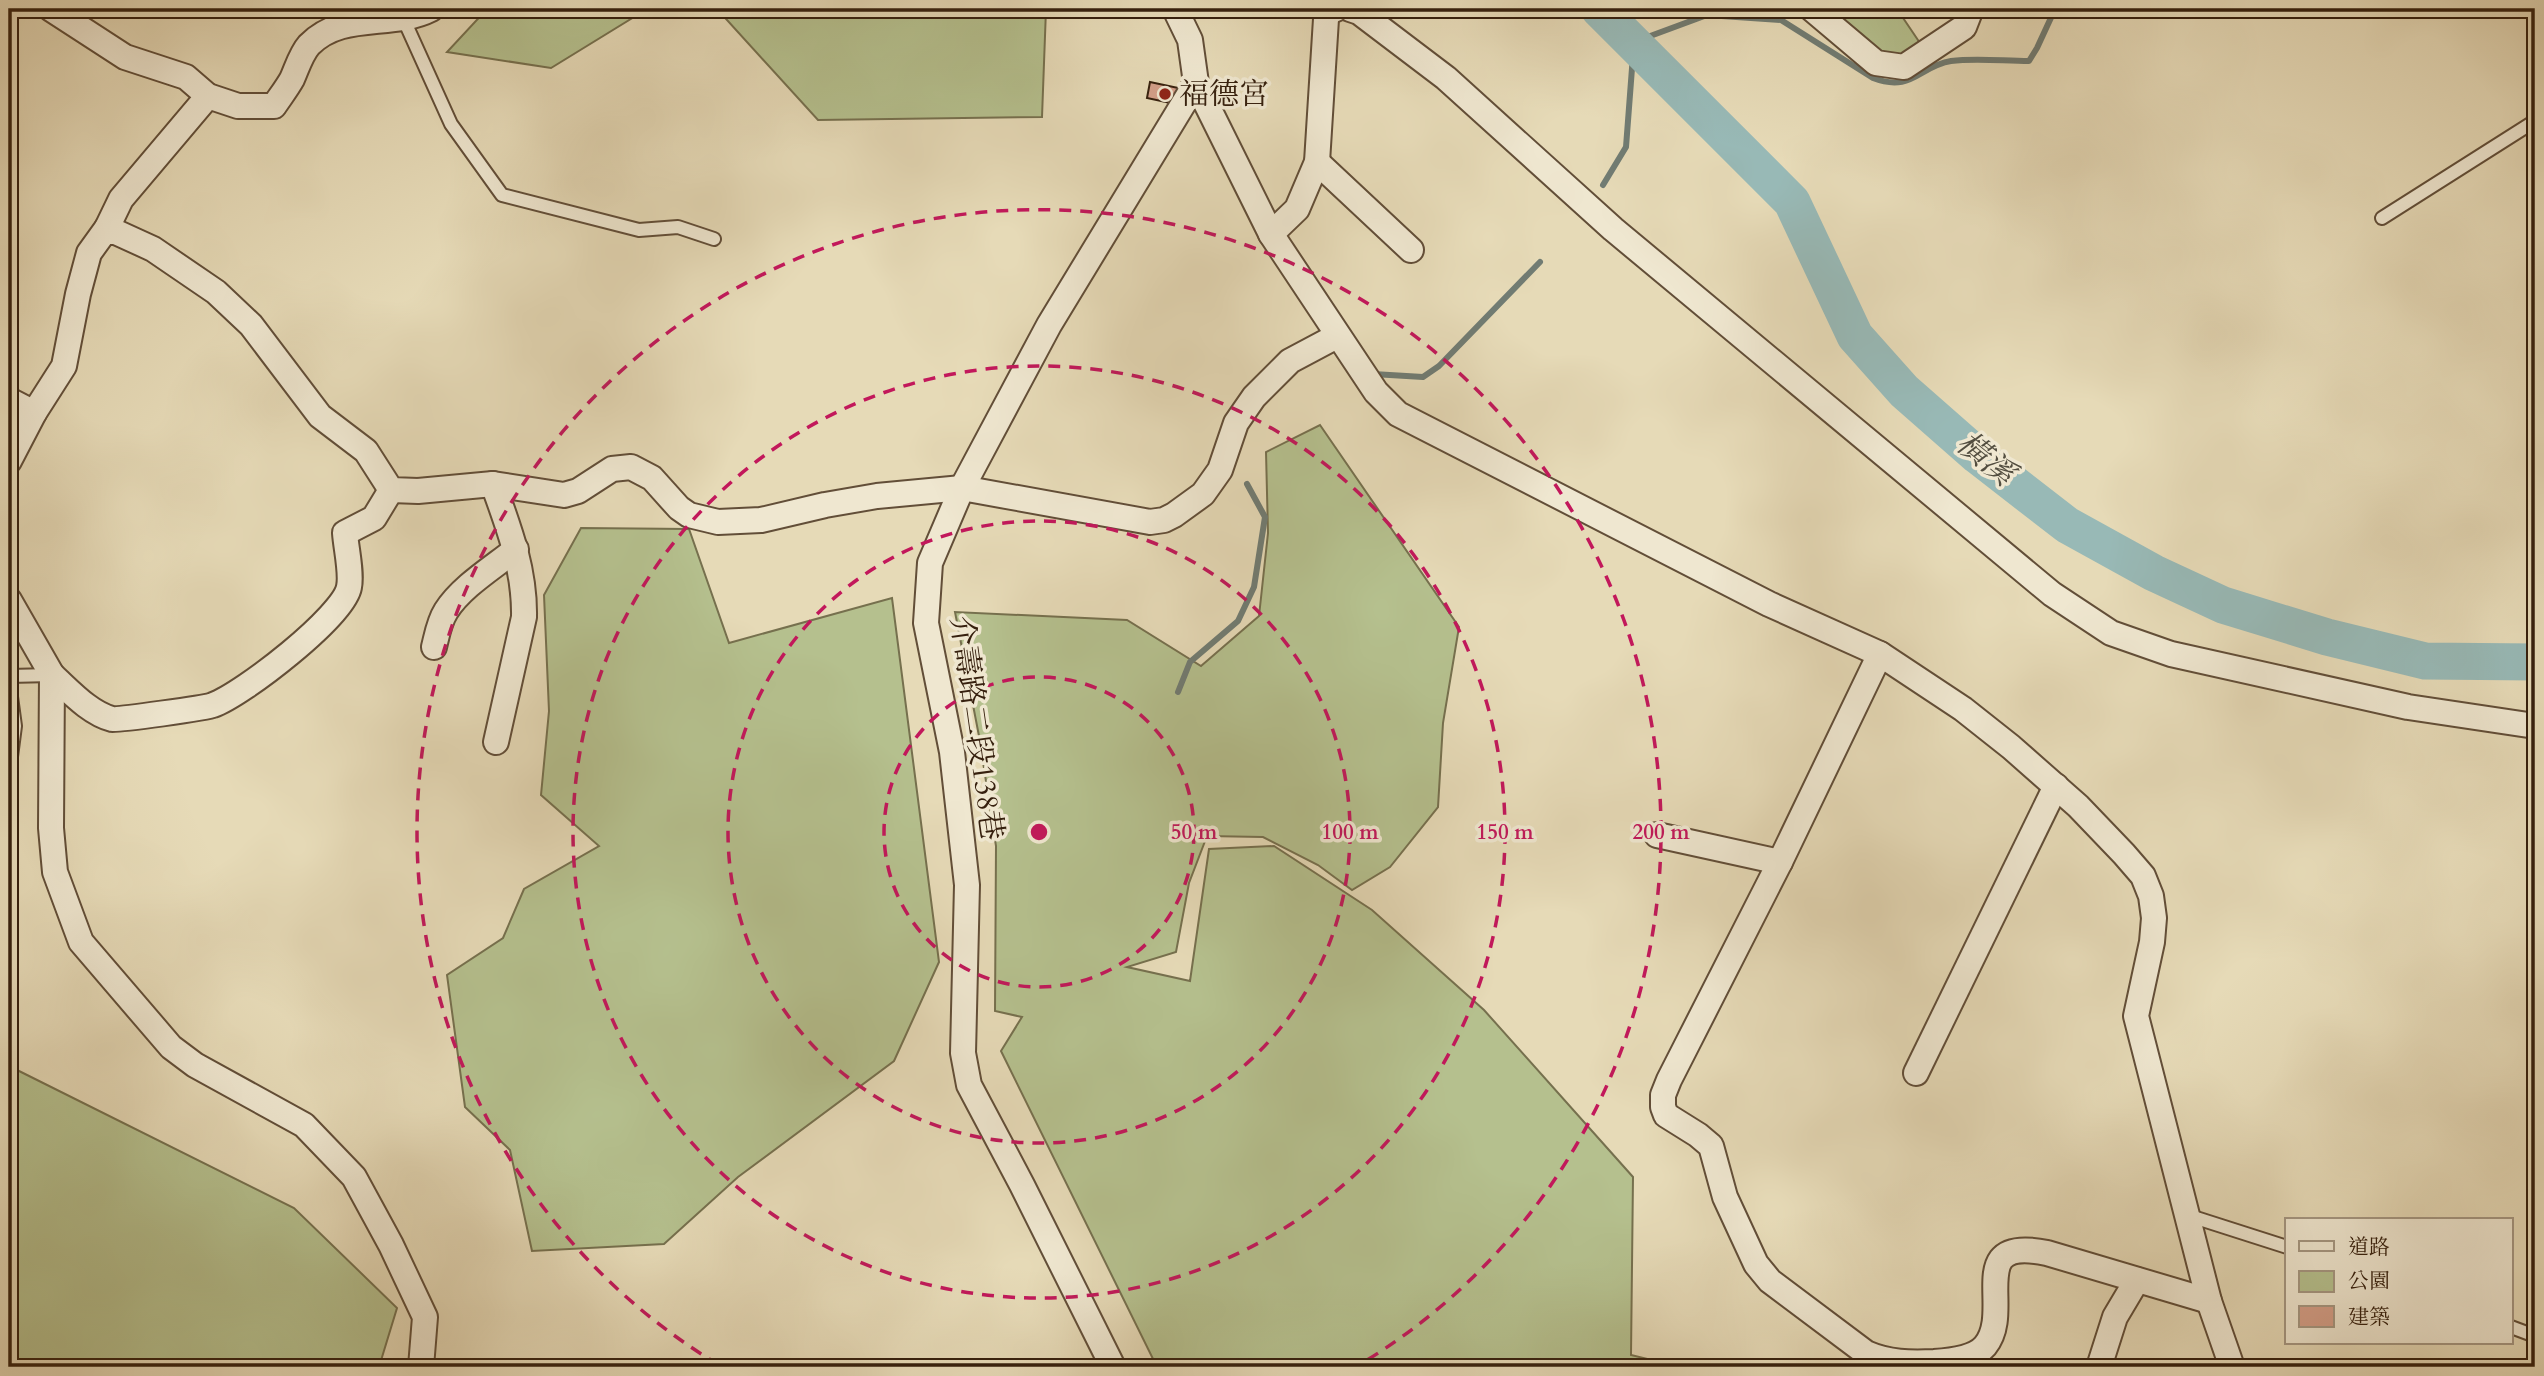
<svg xmlns="http://www.w3.org/2000/svg" width="2544" height="1376" viewBox="0 0 2544 1376" font-family="Cardo,'Noto Serif TC',serif">
<rect width="100%" height="100%" fill="#e6dab7"/>
<filter id="stains"><feTurbulence type="fractalNoise" baseFrequency=".00286" numOctaves="4"/><feColorMatrix values="0 0 0 0 .2 0 0 0 0 .09 0 0 0 0 .02 0 0 0 .5 -.17"/></filter>
<radialGradient id="worn" r=".72"><stop offset=".6" stop-color="#630" stop-opacity="0"/><stop offset="1" stop-color="#630" stop-opacity=".3"/></radialGradient>
<!-- green -->
<g fill="#b5c08e" stroke="#76704e" stroke-width="2">
<path d="M 487,9 L 647,9 L 551,68 L 447,52 Z"/>
<path d="M 717,9 L 1046,9 L 1042,117 L 818,120 Z"/>
<path d="M 1823,9 L 1897,9 L 1922,46 L 1897,57 L 1879,54 Z"/>
<path d="M 1320,425 L 1459,627 L 1443,723 L 1438,807 L 1390,867 L 1352,890 L 1318,865 L 1263,837 L 1207,836 L 1189,883 L 1176,952 L 1127,967 L 1190,981 L 1209,849 L 1274,846 L 1372,910 L 1484,1010 L 1633,1177 L 1631,1355 L 1680,1367 L 1157,1367 L 1001,1051 L 1022,1017 L 995,1011 L 996,846 L 979,736 L 955,612 L 1127,620 L 1201,666 L 1259,616 L 1268,533 L 1266,452 Z"/>
<path d="M 581,528 L 689,529 L 729,643 L 892,598 L 939,962 L 894,1061 L 738,1177 L 664,1244 L 532,1251 L 510,1150 L 465,1107 L 447,975 L 503,938 L 524,889 L 599,846 L 541,795 L 549,711 L 544,595 Z"/>
<path d="M 9,1066 L 294,1208 L 397,1308 L 379,1367 L 9,1367 Z"/>
</g>
<g fill="none" stroke-linecap="round" stroke-linejoin="round">
<!-- stream -->
<g stroke="#717c73" stroke-width="6">
<path d="M 1603,185 L 1626,147 L 1634,42 L 1707,15 L 1781,20 L 1873,78 C 1912,93 1919,66 1951,61 C 1976,58 2003,61 2029,61 L 2037,48 L 2055,9"/>
<path d="M 1373,374 L 1423,377 L 1439,366 L 1540,262"/>
<path d="M 1178,692 L 1190,662 L 1238,621 L 1254,587 L 1265,517 L 1247,484"/>
</g>
<!-- river -->
<path stroke="#98b9b6" stroke-width="37" d="M 1599,9 L 1792,202 L 1855,336 L 1904,391 L 1978,456 L 2067,525 L 2154,573 L 2223,605 L 2327,637 L 2425,661 L 2535,662"/>
</g>
<!-- building -->
<path fill="#d49f89" stroke="#36200e" stroke-width="2" d="M 1150,82 L 1183,89 L 1180,105 L 1147,98 Z"/>
<g fill="none" stroke-linecap="round" stroke-linejoin="round">
<defs>
<g id="lane">
<path d="M 404,20 L 451,124 L 502,195 L 639,230 L 678,227 L 714,239"/>
<path d="M 2382,218 L 2535,121"/>
<path d="M 9,676 L 52,675"/>
<path d="M 9,682 L 15,726 L 9,772"/>
<path d="M 2187,1215 L 2287,1247"/>
<path d="M 2511,1327 L 2535,1336"/>
</g>
<g id="street">
<path d="M 51,9 L 125,57 L 186,77 L 208,96 L 238,106 L 274,106 C 280,97 287,88 292,79 C 297,68 301,54 309,45 C 342,11 392,29 431,9"/>
<path d="M 1175,9 L 1190,40 L 1196,83 L 1271,234 L 1376,392 L 1398,414 L 1769,604 L 1880,654 L 1963,709 L 2011,747 L 2078,806 L 2124,854 L 2143,876 L 2151,896 L 2154,918 L 2152,942 L 2136,1016 L 2209,1301 L 2232,1367"/>
<path d="M 1350,9 L 1359,12 L 1446,78 L 1613,229 L 2052,594 L 2111,633 L 2171,654 L 2408,707 L 2535,726"/>
<path d="M 1812,9 L 1876,63 L 1904,67 L 1964,27 L 1971,9"/>
<path d="M 1317,162 L 1411,250"/>
<path d="M 107,228 L 121,199 L 208,96"/>
<path d="M 1271,234 L 1297,209 L 1317,162 L 1326,19 L 1329,12 L 1336,9"/>
<path d="M 9,400 L 34,413 L 64,366 L 78,294 L 89,253 L 107,228 L 153,249 L 216,292 L 251,325 L 320,416 L 366,451 L 391,490 L 418,491 L 493,484 L 564,495 L 578,491 L 612,469 L 631,467 L 652,478 L 679,508 L 689,515 L 718,522 L 761,520 L 825,505 L 877,496 L 962,488 L 1150,522 L 1164,520 L 1174,515 L 1203,494 L 1220,470 L 1236,423 L 1254,397 L 1290,361 L 1337,336"/>
<path d="M 9,461 L 34,413"/>
<path d="M 493,484 C 509,528 525,570 524,617 L 496,742"/>
<path d="M 9,600 L 52,675 L 51,828 L 55,872 L 81,942 L 171,1047 L 195,1065 L 304,1125 L 354,1177 L 391,1245 L 425,1317 L 421,1367"/>
<path d="M 434,647 C 437,635 439,622 446,611 C 462,586 494,567 516,549"/>
<path d="M 1880,654 L 1780,862 L 1669,1080 L 1663,1095 L 1663,1107 L 1666,1115 L 1698,1135 L 1711,1146 L 1725,1197 L 1756,1264 L 1770,1281 L 1866,1353 C 1889,1363 1910,1363 1934,1362 C 1949,1361 1974,1359 1985,1346 C 2015,1310 1962,1235 2047,1253 L 2209,1301"/>
<path d="M 52,675 C 69,690 89,713 112,719 C 118,720 206,708 213,705 C 242,695 344,616 349,587 C 352,573 346,548 345,533 L 374,518 L 391,490"/>
<path d="M 1657,835 L 1780,862"/>
<path d="M 1916,1073 L 2056,786"/>
<path d="M 1113,1367 L 1022,1185 L 969,1085 L 963,1053 L 967,885 L 952,752 L 926,623 L 930,563 L 962,488 L 1049,325 L 1196,83"/>
<path d="M 2099,1367 L 2115,1317 L 2137,1280"/>
</g>
</defs>
<!-- lane casing -->
<use href="#lane" stroke="#624e38" stroke-width="16"/>
<!-- street casing -->
<use href="#street" stroke="#624e38" stroke-width="28"/>
<!-- lane -->
<use href="#lane" stroke="#efe7d0" stroke-width="12"/>
<!-- street -->
<use href="#street" stroke="#efe7d0" stroke-width="24"/>
</g>
<!-- distance rings -->
<g fill="none" stroke="#c2185b" stroke-width="3.5" stroke-dasharray="12 9">
<circle cx="1039" cy="832" r="155"/>
<circle cx="1039" cy="832" r="311"/>
<circle cx="1039" cy="832" r="466"/>
<path d="M719 1365A622 622 0 1 1 1359 1365"/>
</g>
<!-- markers -->
<circle fill="#8f2418" stroke="#efe7d0" stroke-width="2.5" cx="1165" cy="94" r="7"/>
<g text-anchor="middle" stroke-width="7" stroke-linejoin="round" paint-order="stroke">
<!-- poi labels -->
<g font-size="30" fill="#36200e" stroke="#efe7d0" text-anchor="start">
<text x="1179" y="104">福德宮</text>
</g>
<!-- street labels -->
<g font-size="30" fill="#36200e" stroke="#efe7d0">
<text transform="translate(977 728) rotate(82)" y="10">介壽路二段138巷</text>
</g>
<!-- water labels -->
<g font-size="32" font-style="italic" fill="#534e40" stroke="#efe7d0">
<text transform="translate(1986 458) rotate(39)" y="11">橫溪</text>
</g>
</g>
<circle cx="1039" cy="832" r="10" fill="#c2185b" stroke="#efe7d0" stroke-width="3.5"/>
<g font-size="21" text-anchor="middle" font-weight="bold" fill="#c2185b" stroke="#efe7d0" stroke-width="7" stroke-linejoin="round" paint-order="stroke">
<text x="1194" y="839">50 m</text>
<text x="1350" y="839">100 m</text>
<text x="1505" y="839">150 m</text>
<text x="1661" y="839">200 m</text>
</g>
<!-- margin -->
<rect width="2544" height="1376" fill="none" stroke="#e6dab7" stroke-width="35"/>
<rect x="10" y="10" width="2523" height="1355" fill="none" stroke="#36200e" stroke-width="3.5"/>
<rect x="18" y="18" width="2509" height="1341" fill="none" stroke="#36200e" stroke-width="2"/>
<!-- legend -->
<rect x="2285" y="1218" width="228" height="126" fill="#efe7d0" stroke="#a59782" stroke-width="2"/>
<rect x="2299" y="1241" width="35" height="10" fill="#efe7d0" stroke="#a59782" stroke-width="2"/>
<text x="2348" y="1254" font-size="21" fill="#36200e">道路</text>
<rect x="2299" y="1271" width="35" height="21" fill="#b5c08e" stroke="#a59782" stroke-width="2"/>
<text x="2348" y="1288" font-size="21" fill="#36200e">公園</text>
<rect x="2299" y="1306" width="35" height="21" fill="#d49f89" stroke="#a59782" stroke-width="2"/>
<text x="2348" y="1324" font-size="21" fill="#36200e">建築</text>
<rect width="100%" height="100%" filter="url(#stains)"/>
<rect width="100%" height="100%" fill="url(#worn)"/>
</svg>
